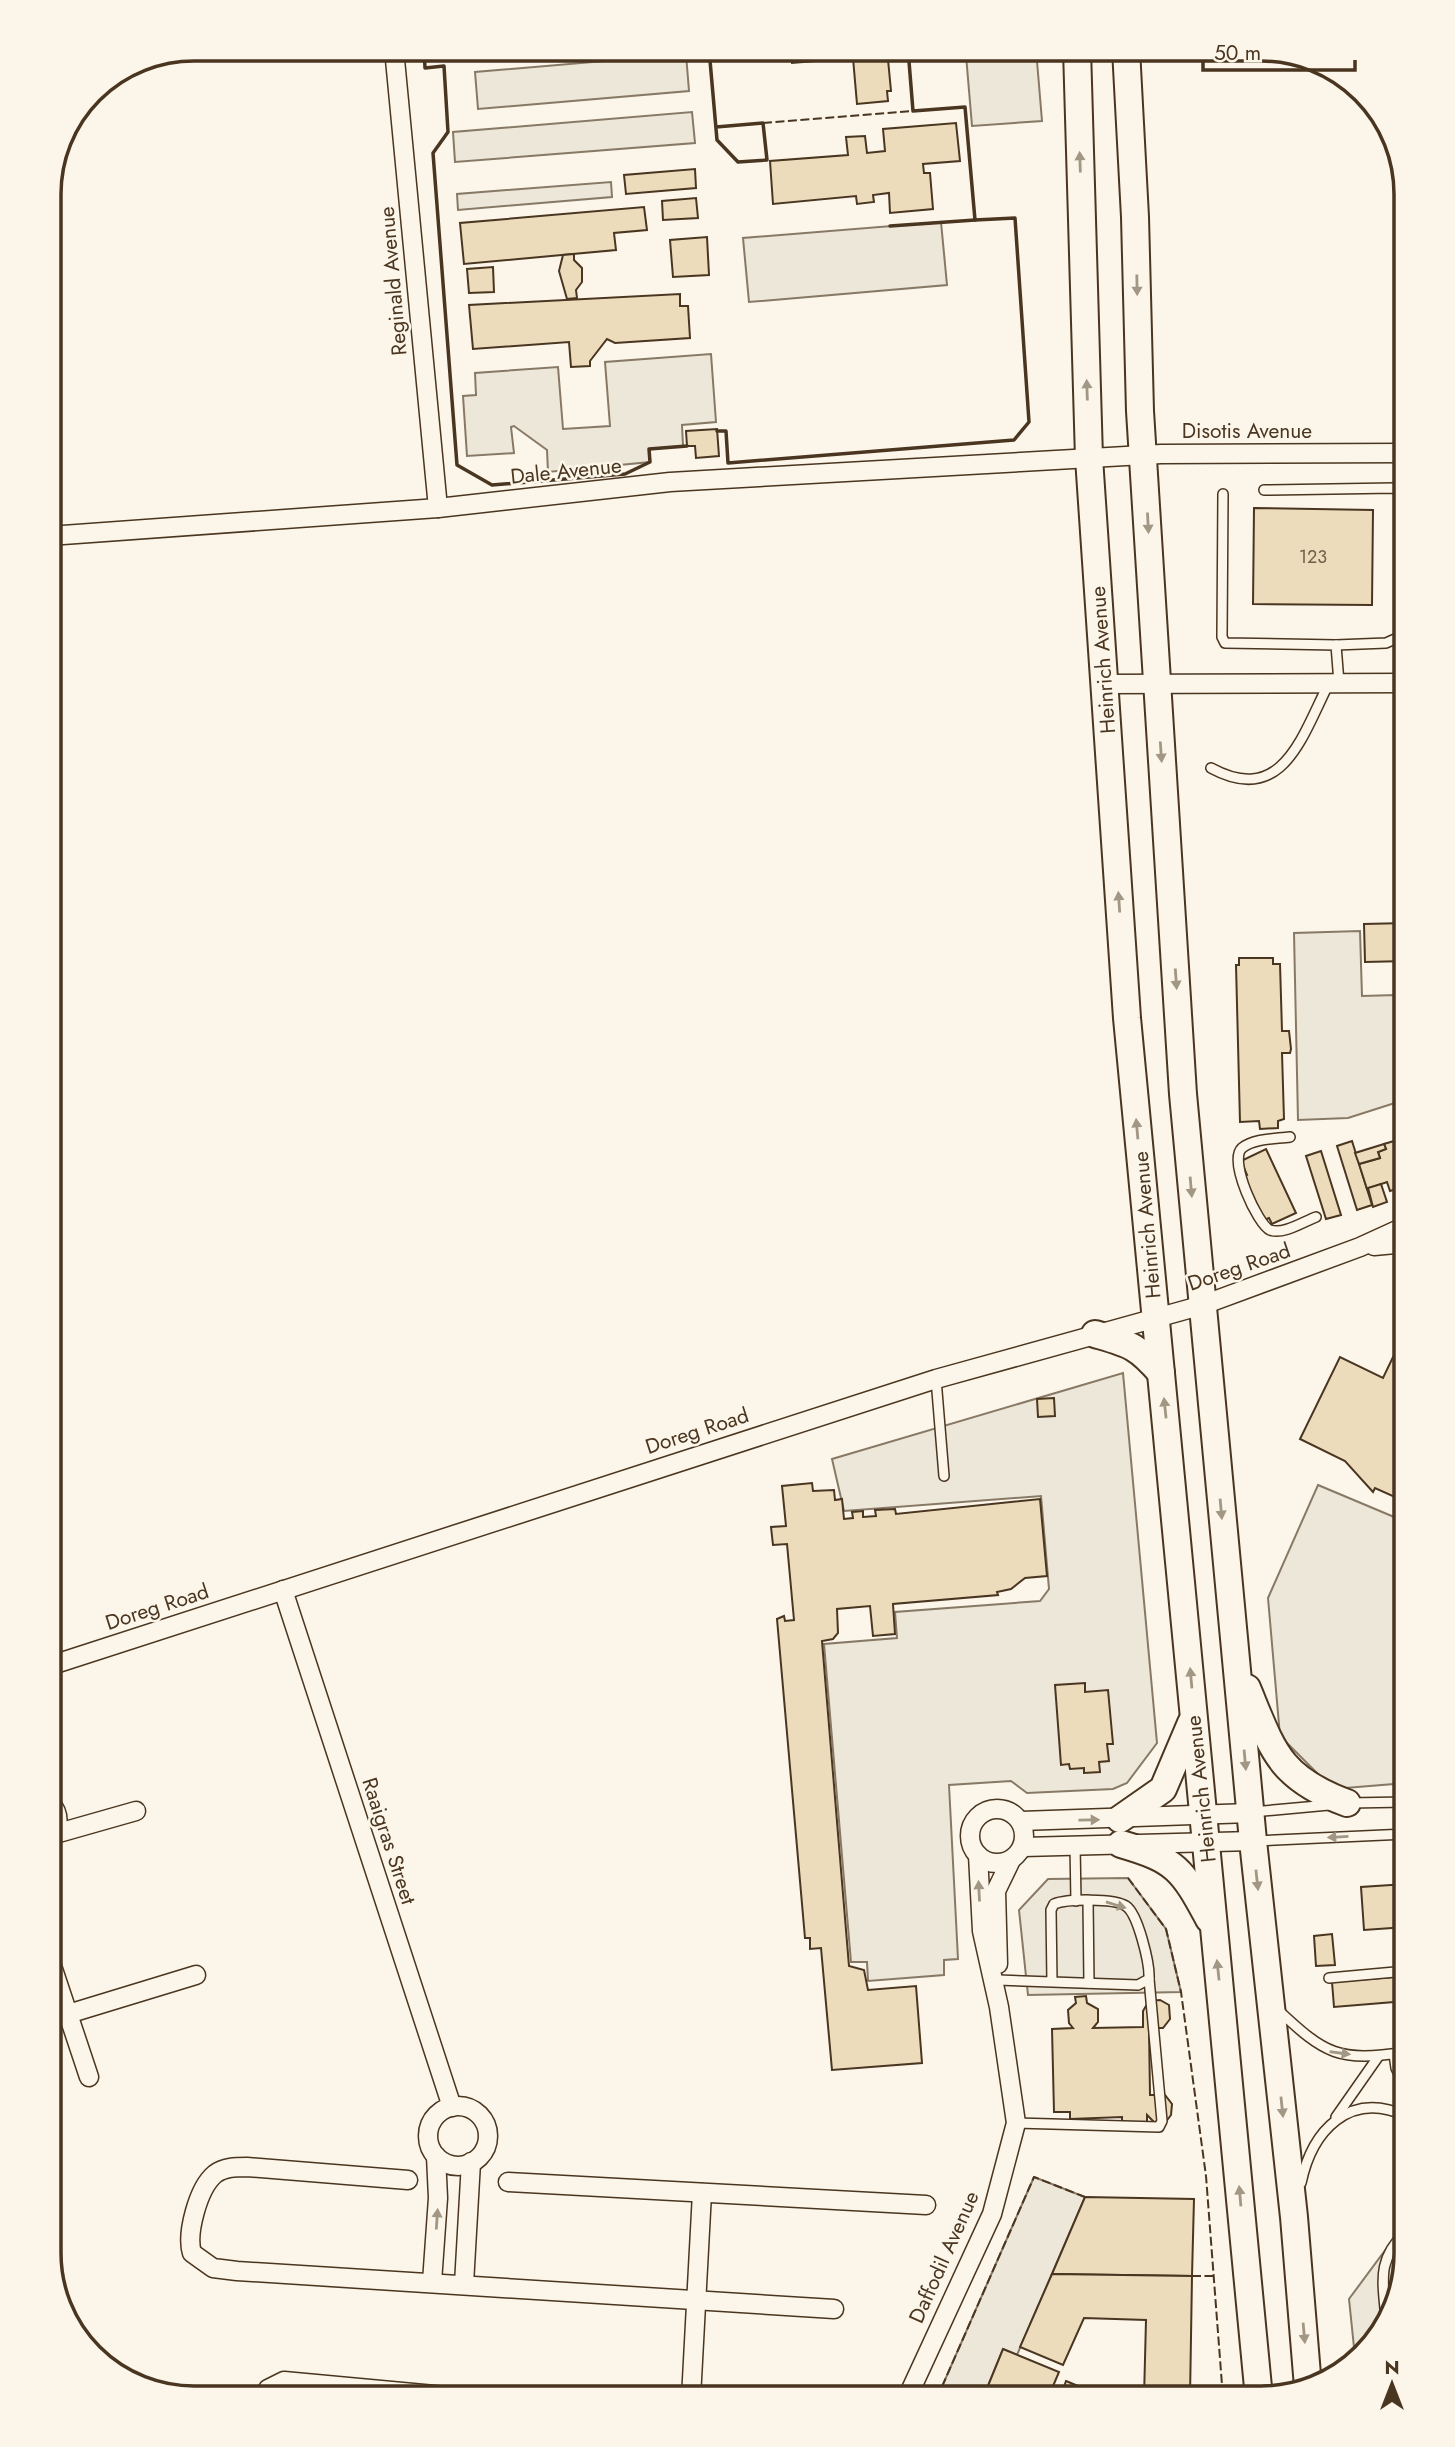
<svg xmlns="http://www.w3.org/2000/svg" width="1455" height="2447" viewBox="0 0 1455 2447" font-family="Jost,sans-serif">
<rect width="100%" height="100%" fill="#fbf6e9"/>
<!-- parking -->
<g fill="#ede7d9" stroke="#887966" stroke-width="2">
<path d="M 949,49 L 1036,49 L 1042,121 L 972,126 L 966,55 L 950,56 Z"/>
<path d="M 686,54 L 689,91 L 478,109 L 475,72 Z"/>
<path d="M 692,112 L 695,143 L 455,162 L 453,132 Z"/>
<path d="M 611,182 L 612,197 L 458,210 L 457,194 Z"/>
<path d="M 941,222 L 947,285 L 749,302 L 743,238 Z"/>
<path d="M 711,354 L 716,422 L 682,425 L 683,446 L 650,449 L 650,462 L 548,472 L 547,450 L 514,426 L 511,427 L 514,453 L 467,456 L 463,396 L 476,395 L 475,373 L 558,367 L 563,429 L 610,426 L 605,362 Z"/>
<path d="M 1360,931 L 1362,996 L 1396,995 L 1398,1102 L 1348,1118 L 1298,1120 L 1294,933 Z"/>
<path d="M 1123,1373 L 1157,1743 L 1127,1783 L 1113,1789 L 1027,1793 L 1011,1781 L 949,1785 L 958,1959 L 944,1960 L 944,1975 L 868,1981 L 867,1962 L 851,1962 L 824,1644 L 897,1638 L 895,1612 L 1040,1601 L 1049,1589 L 1041,1496 L 844,1511 L 832,1459 Z"/>
<path d="M 1318,1485 L 1406,1522 L 1406,1783 L 1333,1789 L 1280,1736 L 1268,1598 Z"/>
<path d="M 1128,1878 L 1166,1929 L 1181,1992 L 1028,1995 L 1019,1910 L 1048,1879 Z"/>
<path d="M 1034,2177 L 1085,2197 L 1017,2355 L 1003,2349 L 983,2398 L 937,2398 Z"/>
<path d="M 1406,2222 L 1406,2253 L 1382,2333 L 1355,2357 L 1349,2299 Z"/>
</g>
<!-- building -->
<g fill="#ecdcbc" stroke="#4a3520" stroke-width="2">
<path d="M 727,49 L 887,49 L 891,91 L 887,91 L 888,101 L 857,104 L 853,58 L 792,63 L 791,50 L 728,55 Z"/>
<path d="M 956,123 L 960,161 L 923,164 L 924,173 L 930,173 L 933,209 L 890,213 L 889,193 L 873,195 L 874,202 L 857,204 L 856,196 L 773,204 L 770,161 L 848,155 L 846,137 L 865,136 L 867,153 L 885,151 L 883,129 Z"/>
<path d="M 695,169 L 696,188 L 626,194 L 624,175 Z"/>
<path d="M 696,198 L 698,218 L 663,220 L 662,201 Z"/>
<path d="M 644,207 L 647,230 L 614,233 L 616,250 L 464,264 L 460,223 Z"/>
<path d="M 707,237 L 709,275 L 673,277 L 670,240 Z"/>
<path d="M 574,254 L 574,260 L 582,268 L 582,282 L 576,290 L 577,298 L 567,299 L 559,271 L 563,255 Z"/>
<path d="M 493,267 L 494,292 L 469,293 L 467,269 Z"/>
<path d="M 680,294 L 680,306 L 688,306 L 690,338 L 615,343 L 607,339 L 590,361 L 590,366 L 571,367 L 569,342 L 473,349 L 469,305 Z"/>
<path d="M 717,429 L 719,456 L 696,458 L 695,446 L 687,446 L 686,431 Z"/>
<path d="M 1254,508 L 1373,510 L 1372,605 L 1253,604 Z"/>
<path d="M 1406,923 L 1406,961 L 1365,962 L 1364,924 Z"/>
<path d="M 1239,958 L 1273,958 L 1273,964 L 1280,964 L 1282,1031 L 1289,1031 L 1291,1049 L 1290,1053 L 1282,1053 L 1284,1119 L 1278,1121 L 1278,1128 L 1260,1129 L 1259,1121 L 1240,1122 L 1236,965 L 1239,965 Z"/>
<path d="M 1352,1141 L 1372,1205 L 1357,1210 L 1337,1146 Z"/>
<path d="M 1394,1141 L 1396,1146 L 1402,1144 L 1406,1150 L 1406,1186 L 1390,1191 L 1387,1182 L 1367,1189 L 1359,1164 L 1380,1158 L 1378,1152 L 1386,1149 L 1384,1144 Z"/>
<path d="M 1384,1144 L 1386,1149 L 1378,1152 L 1380,1158 L 1359,1164 L 1355,1153 Z"/>
<path d="M 1266,1149 L 1296,1213 L 1272,1224 L 1269,1218 L 1264,1220 L 1244,1176 L 1247,1175 L 1241,1161 Z"/>
<path d="M 1321,1151 L 1341,1215 L 1326,1219 L 1306,1156 Z"/>
<path d="M 1381,1184 L 1387,1202 L 1373,1207 L 1368,1188 Z"/>
<path d="M 1406,1330 L 1406,1502 L 1375,1488 L 1373,1492 L 1345,1461 L 1300,1439 L 1340,1357 L 1383,1378 Z"/>
<path d="M 1054,1398 L 1055,1416 L 1038,1417 L 1037,1399 Z"/>
<path d="M 812,1483 L 813,1491 L 834,1490 L 835,1500 L 842,1499 L 844,1519 L 853,1518 L 852,1512 L 863,1511 L 863,1517 L 876,1516 L 875,1510 L 895,1509 L 896,1514 L 1040,1499 L 1047,1576 L 1025,1578 L 1011,1589 L 997,1592 L 998,1595 L 893,1604 L 895,1634 L 873,1636 L 870,1606 L 837,1609 L 838,1633 L 833,1639 L 822,1641 L 849,1966 L 864,1970 L 868,1990 L 916,1986 L 922,2063 L 832,2070 L 821,1948 L 810,1949 L 810,1938 L 805,1938 L 777,1619 L 784,1616 L 785,1621 L 794,1620 L 787,1544 L 773,1545 L 771,1527 L 786,1526 L 782,1486 Z"/>
<path d="M 1085,1683 L 1085,1692 L 1108,1690 L 1113,1744 L 1107,1744 L 1109,1761 L 1099,1762 L 1100,1772 L 1084,1773 L 1084,1768 L 1070,1769 L 1069,1764 L 1061,1765 L 1055,1685 Z"/>
<path d="M 1406,1884 L 1406,1927 L 1364,1930 L 1361,1887 Z"/>
<path d="M 1332,1934 L 1335,1965 L 1316,1966 L 1314,1936 Z"/>
<path d="M 1406,1976 L 1406,2001 L 1334,2007 L 1332,1982 Z"/>
<path d="M 1086,1996 L 1087,2003 L 1098,2009 L 1098,2022 L 1093,2028 L 1143,2027 L 1143,2011 L 1149,2001 L 1160,2000 L 1169,2005 L 1170,2019 L 1163,2028 L 1149,2028 L 1150,2095 L 1165,2095 L 1172,2104 L 1171,2115 L 1165,2123 L 1154,2122 L 1147,2115 L 1147,2123 L 1122,2123 L 1122,2117 L 1070,2119 L 1070,2112 L 1054,2112 L 1052,2029 L 1073,2028 L 1069,2023 L 1068,2010 L 1076,2003 L 1075,1997 Z"/>
<path d="M 1085,2197 L 1194,2199 L 1192,2276 L 1052,2274 Z"/>
<path d="M 1052,2274 L 1192,2276 L 1190,2398 L 1144,2398 L 1146,2320 L 1084,2318 L 1063,2365 L 1020,2347 Z"/>
<path d="M 1003,2349 L 1059,2372 L 1048,2398 L 983,2398 Z"/>
<path d="M 1066,2381 L 1107,2398 L 1060,2398 Z"/>
</g>
<g fill="none" stroke-linecap="round" stroke-linejoin="round">
<defs>
<g id="lane">
<path d="M 1264,490 L 1394,488 L 1401,494 L 1406,530"/>
<path d="M 1223,494 L 1222,637 L 1225,643 L 1336,645 L 1339,683"/>
<path d="M 1336,645 L 1386,643 L 1406,634"/>
<path d="M 1211,768 C 1283,807 1302,736 1329,683"/>
<path d="M 1290,1137 C 1276,1139 1254,1138 1242,1148 C 1228,1161 1258,1225 1270,1230 C 1283,1235 1303,1222 1316,1217"/>
<path d="M 936,1379 L 944,1476"/>
<path d="M 1349,1803 L 1406,1802"/>
<path d="M 1252,1812 L 1329,1805"/>
<path d="M 1254,1841 L 1406,1834"/>
<path d="M 1075,1845 L 1076,1901"/>
<path d="M 1088,1901 L 1089,1983"/>
<path d="M 1329,1978 L 1406,1971"/>
<path d="M 998,1980 L 1138,1985 L 1149,1979 C 1150,1964 1138,1914 1126,1906 C 1114,1898 1067,1899 1054,1904 L 1051,1910 L 1052,1982"/>
<path d="M 1277,2009 C 1326,2055 1338,2062 1406,2052"/>
<path d="M 1394,2054 L 1396,2068 L 1406,2088"/>
<path d="M 1336,2117 L 1378,2057"/>
<path d="M 1016,2123 L 1159,2127 L 1162,2121 L 1149,1979"/>
<path d="M 1301,2183 C 1312,2131 1349,2090 1406,2116"/>
<path d="M 1386,2320 C 1383,2281 1376,2261 1406,2231"/>
</g>
<g id="street">
<path d="M 394,49 L 438,508"/>
<path d="M 49,536 L 438,508 L 670,482 L 1161,454 L 1406,453"/>
<path d="M 1104,684 L 1406,683"/>
<path d="M 1374,1246 L 1406,1243"/>
<path d="M 283,1590 L 452,2107"/>
<path d="M 49,1666 L 936,1379 L 1203,1305 L 1360,1247 L 1406,1226"/>
<path d="M 49,1801 C 61,1814 60,1828 49,1841"/>
<circle cx="997" cy="1836" r="27"/>
<path d="M 1021,1821 L 1250,1813"/>
<path d="M 55,1834 L 136,1811"/>
<path d="M 1023,1847 L 1253,1841"/>
<path d="M 49,1957 L 89,2077"/>
<path d="M 998,1964 L 996,1891 L 1011,1860"/>
<path d="M 68,2014 L 196,1975"/>
<circle cx="458" cy="2136" r="30"/>
<path d="M 408,2180 L 247,2167 C 236,2167 224,2167 215,2174 C 198,2188 186,2234 192,2253 L 213,2268 L 237,2271 L 834,2309"/>
<path d="M 508,2182 L 926,2205"/>
<path d="M 432,2282 L 438,2198 L 436,2156"/>
<path d="M 464,2284 L 471,2162"/>
<path d="M 263,2398 L 268,2389 L 284,2381 L 467,2398"/>
<path d="M 691,2398 L 702,2193"/>
<path d="M 907,2398 L 992,2214 L 1016,2123 L 999,2007 L 982,1931 L 978,1855"/>
</g>
<g id="secondary">
<path d="M 1077,49 L 1089,458 L 1127,1018 L 1259,2398"/>
<path d="M 1126,49 L 1135,217 L 1140,411 L 1183,1094 L 1253,1841 L 1294,2217 L 1308,2387"/>
<path d="M 1095,1334 C 1129,1344 1137,1345 1161,1373"/>
<path d="M 1247,1688 C 1273,1751 1279,1778 1347,1803"/>
<path d="M 1120,1819 L 1163,1789 L 1191,1723"/>
<path d="M 1121,1844 C 1176,1860 1182,1869 1209,1919"/>
</g>
</defs>
<!-- lane casing -->
<use href="#lane" stroke="#4a3520" stroke-width="12"/>
<!-- street casing -->
<use href="#street" stroke="#4a3520" stroke-width="21"/>
<!-- secondary casing -->
<use href="#secondary" stroke="#4a3520" stroke-width="30"/>
<!-- lane -->
<use href="#lane" stroke="#fbf6e9" stroke-width="9"/>
<!-- street -->
<use href="#street" stroke="#fbf6e9" stroke-width="18"/>
<!-- secondary -->
<use href="#secondary" stroke="#fbf6e9" stroke-width="26"/>
<!-- fence -->
<g stroke="#4a3520" stroke-width="2" stroke-dasharray="9 3.5" stroke-linecap="butt">
<path d="M 763,123 L 913,111"/>
<path d="M 1128,1878 L 1166,1929 L 1181,1992 L 1206,2176 L 1223,2398"/>
<path d="M 1192,2276 L 1214,2276"/>
<path d="M 937,2398 L 1034,2177 L 1085,2197"/>
</g>
<!-- wall -->
<g stroke="#4a3520" stroke-width="3.5">
<path d="M 427,49 L 424,49 L 425,68 L 444,66 L 448,132 L 433,153 L 457,465 L 492,485 L 625,474 L 650,462 L 649,449 L 687,446"/>
<path d="M 709,49 L 717,140 L 738,162 L 767,160 L 763,123 L 716,127"/>
<path d="M 890,226 L 975,220"/>
<path d="M 717,431 L 726,431 L 728,463 L 1014,440 L 1029,422 L 1015,218 L 975,220 L 965,107 L 913,111 L 908,49"/>
</g>
</g>
<!-- one-way arrows -->
<defs><path id="oneway-solid" d="M-6-.8H1V-3.2L6.5 0L1 3.2V.8H-6Z" transform="scale(1.75)"/></defs>
<g fill="#a29684">
<use href="#oneway-solid" transform="translate(1080 162) rotate(-92)"/>
<use href="#oneway-solid" transform="translate(1137 285) rotate(89)"/>
<use href="#oneway-solid" transform="translate(1087 390) rotate(-92)"/>
<use href="#oneway-solid" transform="translate(1148 523) rotate(87)"/>
<use href="#oneway-solid" transform="translate(1161 752) rotate(86)"/>
<use href="#oneway-solid" transform="translate(1119 902) rotate(-94)"/>
<use href="#oneway-solid" transform="translate(1176 979) rotate(86)"/>
<use href="#oneway-solid" transform="translate(1137 1129) rotate(-95)"/>
<use href="#oneway-solid" transform="translate(1191 1187) rotate(85)"/>
<use href="#oneway-solid" transform="translate(1165 1408) rotate(-96)"/>
<use href="#oneway-solid" transform="translate(1221 1509) rotate(85)"/>
<use href="#oneway-solid" transform="translate(1191 1678) rotate(-95)"/>
<use href="#oneway-solid" transform="translate(1245 1760) rotate(85)"/>
<use href="#oneway-solid" transform="translate(1089 1820) rotate(-1)"/>
<use href="#oneway-solid" transform="translate(1338 1837) rotate(177)"/>
<use href="#oneway-solid" transform="translate(1257 1880) rotate(84)"/>
<use href="#oneway-solid" transform="translate(979 1891) rotate(-93)"/>
<use href="#oneway-solid" transform="translate(1116 1905) rotate(17)"/>
<use href="#oneway-solid" transform="translate(1218 1970) rotate(-96)"/>
<use href="#oneway-solid" transform="translate(1340 2053) rotate(8)"/>
<use href="#oneway-solid" transform="translate(1282 2107) rotate(84)"/>
<use href="#oneway-solid" transform="translate(1240 2196) rotate(-95)"/>
<use href="#oneway-solid" transform="translate(437 2219) rotate(-86)"/>
<use href="#oneway-solid" transform="translate(1304 2333) rotate(85)"/>
</g>
<g text-anchor="middle" stroke-width="5" stroke-linejoin="round" paint-order="stroke">
<!-- number labels -->
<g font-size="18" fill="#725f47">
<text x="1313" y="563">123</text>
</g>
<!-- street labels -->
<g font-size="21" fill="#4a3520" stroke="#fbf6e9">
<text transform="translate(393 281) rotate(-95)" y="7">Reginald Avenue</text>
<text x="1247" y="438">Disotis Avenue</text>
<text transform="translate(566 471) rotate(-6)" y="7">Dale Avenue</text>
<text transform="translate(1103 660) rotate(-94)" y="7">Heinrich Avenue</text>
<text transform="translate(1147 1225) rotate(-95)" y="7">Heinrich Avenue</text>
<text transform="translate(1239 1267) rotate(-19)" y="7">Doreg Road</text>
<text transform="translate(697 1431) rotate(-18)" y="7">Doreg Road</text>
<text transform="translate(157 1607) rotate(-18)" y="7">Doreg Road</text>
<text transform="translate(1201 1789) rotate(-96)" y="7">Heinrich Avenue</text>
<text transform="translate(389 1841) rotate(72)" y="7">Raaigras Street</text>
<text transform="translate(944 2257) rotate(-66)" y="7">Daffodil Avenue</text>
</g>
</g>
<!-- crop -->
<path d="M0 0H1455V2447H0ZM194 61H1261A133 133 0 0 1 1394 194V2253A133 133 0 0 1 1261 2386H194A133 133 0 0 1 61 2253V194A133 133 0 0 1 194 61Z" fill="#fbf6e9" fill-rule="evenodd"/>
<path fill="none" stroke="#4a3520" stroke-width="3.5" d="M194 61H1261A133 133 0 0 1 1394 194V2253A133 133 0 0 1 1261 2386H194A133 133 0 0 1 61 2253V194A133 133 0 0 1 194 61Z"/>
<!-- north arrow -->
<g transform="translate(1392 2384)" stroke="#fbf6e9" stroke-width="5" paint-order="stroke">
<path d="M0-5L12 26L0 18L-12 26Z" fill="#4a3520"/>
<text y="-10" font-size="19" font-weight="bold" text-anchor="middle" fill="#4a3520">N</text>
</g>
<!-- scale -->
<path d="M1203 60v10h152v-10" fill="none" stroke="#4a3520" stroke-width="3.5"/>
<text x="1214" y="60" font-size="21" fill="#4a3520" stroke="#fbf6e9" stroke-width="5" paint-order="stroke">50 m</text>
</svg>
